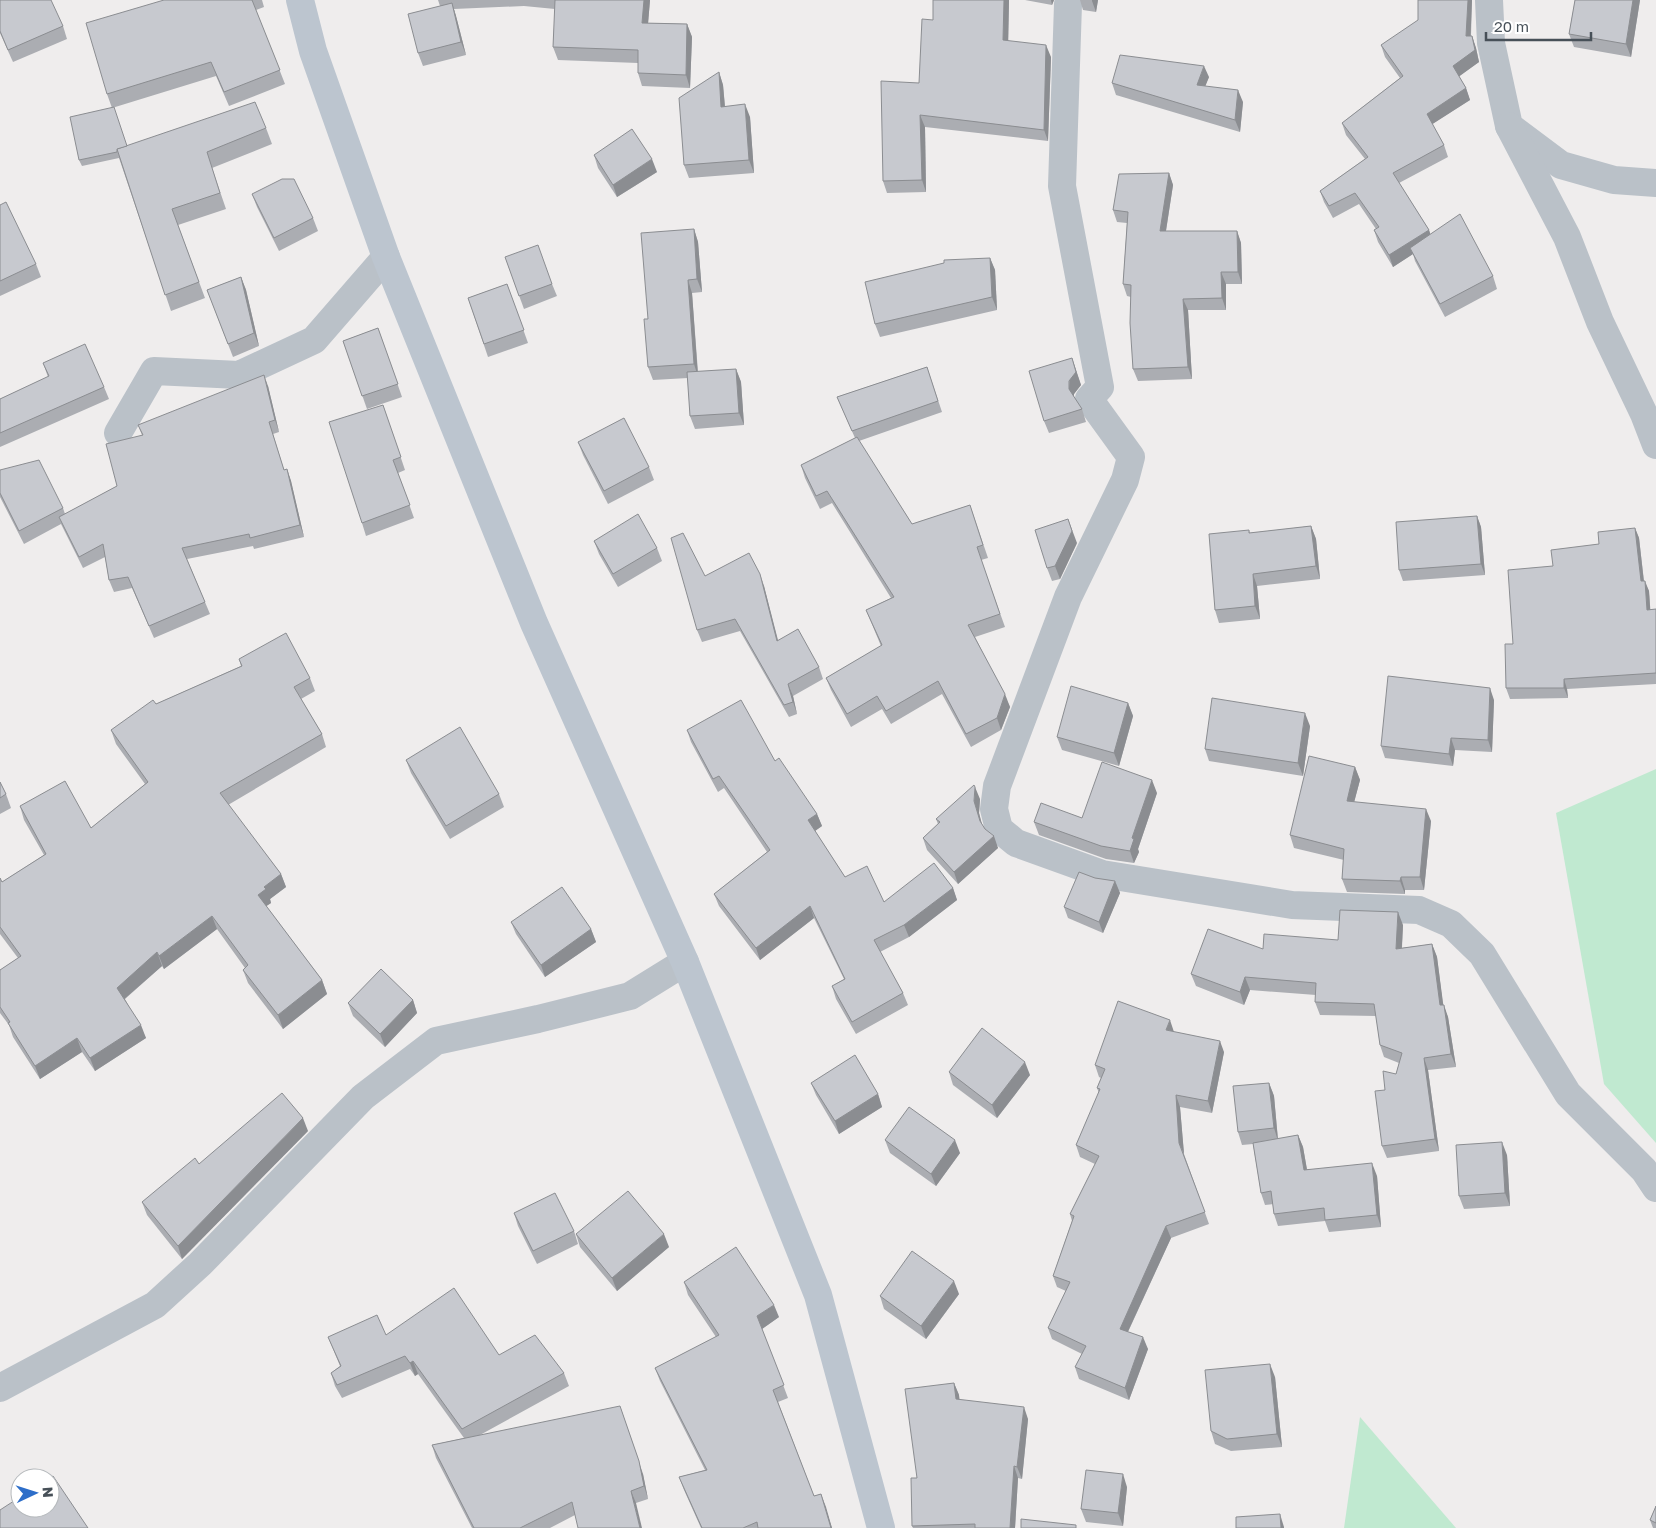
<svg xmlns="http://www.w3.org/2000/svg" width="1656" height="1528" viewBox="0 0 1656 1528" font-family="'Golos Text',sans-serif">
<rect width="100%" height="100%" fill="#efeded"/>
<!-- green -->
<g fill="#c0e9d0">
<path d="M 1656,769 L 1656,1143 L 1604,1084 L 1556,813 Z"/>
<path d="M 1360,1417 L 1456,1528 L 1344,1528 Z"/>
</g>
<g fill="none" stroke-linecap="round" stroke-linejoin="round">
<!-- minor -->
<g stroke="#bac1c8" stroke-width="28">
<path d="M 1070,0 L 1068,4 L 1062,186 L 1100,387 L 1089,399 L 1131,457 L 1125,480 L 1068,597 L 997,786 L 994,809 L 999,829 L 1016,843 L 1102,874 L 1292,905 L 1419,910 L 1451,924 L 1482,954 L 1568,1094 L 1644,1170 L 1656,1188"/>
<path d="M 1489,0 L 1491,43 L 1509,126 L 1561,165 L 1614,180 L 1656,183"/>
<path d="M 1509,126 L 1567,237 L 1600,322 L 1644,414 L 1656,445"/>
<path d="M 118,433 L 154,371 L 239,375 L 314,340 L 386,257"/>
<path d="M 0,1388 L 155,1305 L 200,1264 L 363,1097 L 436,1041 L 538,1019 L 630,996 L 685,962"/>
</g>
<!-- secondary -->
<path stroke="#bcc5cf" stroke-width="28" d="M 300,0 L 313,51 L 386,257 L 534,623 L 685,962 L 818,1295 L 881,1528"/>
</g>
<!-- wall -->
<g fill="#abadb2">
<path d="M 0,0 L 63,26 L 67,39 L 13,62 L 0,33 Z"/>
<path d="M 164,0 L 262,0 L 264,7 L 256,10 L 285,84 L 229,106 L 216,76 L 112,108 L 107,94 Z"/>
<path d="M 438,0 L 650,0 L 648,23 L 687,24 L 692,37 L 690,88 L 642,86 L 638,73 L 638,63 L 558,60 L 553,47 L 555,9 L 524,6 L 454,9 L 456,16 L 466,55 L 423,66 L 418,53 L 440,6 Z"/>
<path d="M 933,0 L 1009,0 L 1008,41 L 1051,57 L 1048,141 L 925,127 L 926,192 L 887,193 L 883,181 L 919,83 L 933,20 Z"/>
<path d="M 1025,0 L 1054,0 L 1052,5 Z"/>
<path d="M 1080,0 L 1098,0 L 1096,12 L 1083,10 Z"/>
<path d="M 1472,0 L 1471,36 L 1472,36 L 1476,48 L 1479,62 L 1459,76 L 1466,88 L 1470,100 L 1432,124 L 1444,145 L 1448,157 L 1399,183 L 1429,230 L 1430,234 L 1493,276 L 1497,289 L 1445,317 L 1415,261 L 1413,254 L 1393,267 L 1378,242 L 1374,230 L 1376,229 L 1359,204 L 1333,218 L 1324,202 L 1320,191 L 1365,159 L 1346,135 L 1342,123 L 1400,78 L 1385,57 L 1381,45 Z"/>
<path d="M 1575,0 L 1640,0 L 1631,57 L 1574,47 L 1569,34 Z"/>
<path d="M 719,72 L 723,85 L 725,106 L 750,117 L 754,173 L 689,178 L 684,165 Z"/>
<path d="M 1209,77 L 1205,86 L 1243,102 L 1240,132 L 1116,95 L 1112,83 Z"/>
<path d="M 266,128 L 272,144 L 212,168 L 226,209 L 178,225 L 205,298 L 171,311 L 119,158 L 82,166 L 79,160 L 128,146 Z"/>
<path d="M 594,155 L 657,172 L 617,197 L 598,168 Z"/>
<path d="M 1169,173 L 1173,185 L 1166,231 L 1237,231 L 1241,243 L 1242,284 L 1226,284 L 1226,310 L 1188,310 L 1192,379 L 1138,381 L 1133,369 L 1131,297 L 1127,296 L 1123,284 L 1127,223 L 1117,222 L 1113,210 Z"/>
<path d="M 252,194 L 313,218 L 318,231 L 279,251 L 257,207 Z"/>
<path d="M 0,205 L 36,264 L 41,277 L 0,296 Z"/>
<path d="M 694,229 L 698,242 L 702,292 L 692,293 L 698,372 L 736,369 L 741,382 L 744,425 L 695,429 L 690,416 L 688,378 L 653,380 L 648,367 L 648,319 Z"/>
<path d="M 505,257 L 552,284 L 557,296 L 524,309 Z"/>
<path d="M 990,258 L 995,270 L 997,310 L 880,337 L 875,324 Z"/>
<path d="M 241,277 L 246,290 L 259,346 L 233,357 L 207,290 Z"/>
<path d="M 507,284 L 528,343 L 488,357 L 468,298 Z"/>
<path d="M 378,328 L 402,397 L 367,409 L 343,341 Z"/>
<path d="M 1072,358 L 1081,385 L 1074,394 L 1074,397 L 1082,409 L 1086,422 L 1049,433 L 1044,421 Z"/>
<path d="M 43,363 L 104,387 L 109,399 L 0,447 L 0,399 L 48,377 Z"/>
<path d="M 927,367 L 942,412 L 859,441 L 912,524 L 970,505 L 988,558 L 981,560 L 1005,627 L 975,637 L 1010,707 L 1001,730 L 971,747 L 942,694 L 891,724 L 882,709 L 851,727 L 831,690 L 826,678 L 881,646 L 866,610 L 891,598 L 832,503 L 820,509 L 805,478 L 801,465 L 855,438 L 837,397 Z"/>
<path d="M 268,386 L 279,432 L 273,434 L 284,470 L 287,469 L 291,481 L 304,537 L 254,549 L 253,546 L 187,559 L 210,614 L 154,638 L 132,588 L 114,592 L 109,580 L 105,557 L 83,568 L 61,524 L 24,544 L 0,497 L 0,470 L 63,508 L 65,514 L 117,486 L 142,435 L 138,425 Z"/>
<path d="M 383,405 L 405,470 L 398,473 L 414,518 L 366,536 L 362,523 Z"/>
<path d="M 578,442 L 649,467 L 654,480 L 608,504 L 583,455 Z"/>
<path d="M 1477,516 L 1481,527 L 1485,575 L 1403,581 L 1399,570 Z"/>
<path d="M 1311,526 L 1316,539 L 1320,579 L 1257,586 L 1260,619 L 1219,623 L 1215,610 L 1249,530 L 1250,533 Z"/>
<path d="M 1635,528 L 1639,538 L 1644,581 L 1649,591 L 1650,609 L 1656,609 L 1656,684 L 1567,689 L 1568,698 L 1510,699 L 1506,688 L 1553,566 Z"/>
<path d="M 594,541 L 657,548 L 662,561 L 618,587 L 599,554 Z"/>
<path d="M 1077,543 L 1060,579 L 1052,581 L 1047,568 Z"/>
<path d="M 705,576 L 764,586 L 778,640 L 819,667 L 823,679 L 793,696 L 797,714 L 789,717 L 740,631 L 702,642 L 697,630 Z"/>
<path d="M 239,659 L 310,678 L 315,691 L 301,699 L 322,734 L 326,747 L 228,805 L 281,874 L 286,887 L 270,899 L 271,903 L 266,906 L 322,980 L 327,994 L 283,1029 L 248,983 L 243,970 L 245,968 L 217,929 L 164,969 L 162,966 L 125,999 L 146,1038 L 95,1071 L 82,1052 L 40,1079 L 13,1037 L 9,1025 L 0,1013 L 0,970 L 18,958 L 0,934 L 0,878 L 2,882 L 44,855 L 24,820 L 20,806 L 91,828 L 145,784 L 116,744 L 111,730 L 156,704 L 241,666 Z"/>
<path d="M 1494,700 L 1492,752 L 1455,750 L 1453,766 L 1385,758 L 1381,746 Z"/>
<path d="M 1128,703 L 1133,716 L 1119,766 L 1062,750 L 1057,737 Z"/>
<path d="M 1310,726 L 1303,776 L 1209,761 L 1205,749 Z"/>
<path d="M 687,730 L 775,761 L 817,814 L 822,826 L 815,831 L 845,877 L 884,902 L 953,888 L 957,900 L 909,937 L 880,952 L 903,993 L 908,1005 L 856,1034 L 836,999 L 832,986 L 844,979 L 814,918 L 760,960 L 719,906 L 714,894 L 767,852 L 724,788 L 718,792 L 691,742 Z"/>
<path d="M 406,760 L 499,794 L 504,807 L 450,839 L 411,773 Z"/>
<path d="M 1355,767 L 1360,780 L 1354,802 L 1431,821 L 1424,890 L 1405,890 L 1405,894 L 1347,892 L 1342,879 L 1344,860 L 1294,848 L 1290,835 Z"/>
<path d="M 0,782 L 6,794 L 11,808 L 0,814 Z"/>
<path d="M 1157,793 L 1138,849 L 1139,852 L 1134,863 L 1106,859 L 1039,835 L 1034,822 L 1082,818 Z"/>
<path d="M 980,799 L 979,813 L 982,824 L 998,848 L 958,884 L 927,850 L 923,838 L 938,824 L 936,819 Z"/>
<path d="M 1095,878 L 1115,881 L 1120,893 L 1103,933 L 1068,918 L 1064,907 Z"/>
<path d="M 511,922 L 591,929 L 596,942 L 545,977 L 516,934 Z"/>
<path d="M 1403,925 L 1402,948 L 1432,944 L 1437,957 L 1443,1005 L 1448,1017 L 1456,1067 L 1428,1070 L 1439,1151 L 1387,1158 L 1382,1146 L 1385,1090 L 1396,1074 L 1399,1063 L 1384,1057 L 1380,1045 L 1376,1016 L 1320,1015 L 1315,1002 L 1316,995 L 1250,990 L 1244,1005 L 1196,986 L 1191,974 L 1263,949 L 1338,940 Z"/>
<path d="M 413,1000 L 417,1013 L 385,1047 L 353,1016 L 348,1003 Z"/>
<path d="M 1174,1032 L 1224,1052 L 1212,1113 L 1180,1107 L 1184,1154 L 1209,1224 L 1171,1238 L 1128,1332 L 1148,1349 L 1129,1400 L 1079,1379 L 1075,1367 L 1082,1354 L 1052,1339 L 1048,1328 L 1066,1291 L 1057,1287 L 1053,1276 L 1072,1221 L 1070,1214 L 1095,1164 L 1080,1157 L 1076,1145 L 1099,1093 L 1097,1088 L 1101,1078 L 1099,1077 L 1095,1065 Z"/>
<path d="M 949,1072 L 1030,1075 L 997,1118 L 953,1085 Z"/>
<path d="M 811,1083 L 878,1094 L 882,1107 L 839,1134 L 816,1095 Z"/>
<path d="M 1269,1083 L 1274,1096 L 1278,1139 L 1298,1135 L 1303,1147 L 1307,1169 L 1377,1176 L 1381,1227 L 1329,1232 L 1325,1221 L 1278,1226 L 1274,1214 L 1273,1204 L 1265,1205 L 1261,1193 L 1253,1144 L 1242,1145 L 1238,1132 Z"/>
<path d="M 308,1131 L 182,1259 L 147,1215 L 142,1202 L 199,1164 Z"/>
<path d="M 885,1140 L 960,1153 L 936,1186 L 890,1153 Z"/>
<path d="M 1507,1155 L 1510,1206 L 1464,1209 L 1459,1196 Z"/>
<path d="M 514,1213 L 574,1231 L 578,1244 L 537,1264 L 518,1226 Z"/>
<path d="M 576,1234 L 669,1247 L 617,1291 L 580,1247 Z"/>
<path d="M 684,1282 L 779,1317 L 762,1329 L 788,1398 L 778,1402 L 814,1496 L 821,1494 L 832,1528 L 701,1528 L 684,1490 L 679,1477 L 705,1470 L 660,1381 L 655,1368 L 716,1337 L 688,1295 Z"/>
<path d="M 959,1294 L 926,1339 L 884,1309 L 880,1296 Z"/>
<path d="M 386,1335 L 499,1355 L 564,1373 L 569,1386 L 480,1435 L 643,1474 L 648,1499 L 636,1503 L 575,1515 L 550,1528 L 472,1528 L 436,1458 L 432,1445 L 464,1438 L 418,1374 L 415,1376 L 410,1369 L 342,1398 L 335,1386 L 331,1373 L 340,1366 L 328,1337 Z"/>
<path d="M 1275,1377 L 1282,1447 L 1231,1451 L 1215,1444 L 1211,1431 Z"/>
<path d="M 954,1383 L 959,1395 L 959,1400 L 1028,1419 L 1022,1479 L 1018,1478 L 1015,1528 L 913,1528 L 912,1526 L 917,1478 Z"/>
<path d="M 1127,1487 L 1123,1526 L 1086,1522 L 1081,1509 Z"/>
<path d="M 1656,1506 L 1656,1528 L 1653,1528 L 1650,1520 Z"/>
</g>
<!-- shaded-wall -->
<g fill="#8b8d91">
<path d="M 644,0 L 650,0 L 647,36 L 642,23 Z"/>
<path d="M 1004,0 L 1009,0 L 1008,52 L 1003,40 Z"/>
<path d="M 1051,0 L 1054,0 L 1052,5 Z"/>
<path d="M 1092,0 L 1098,0 L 1096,12 L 1092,1 Z"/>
<path d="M 1468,0 L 1472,0 L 1470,48 L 1466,36 Z"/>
<path d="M 1633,0 L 1640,0 L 1631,57 L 1626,44 Z"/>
<path d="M 452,3 L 456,16 L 466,55 L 461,42 Z"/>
<path d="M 687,24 L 692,37 L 690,88 L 686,75 Z"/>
<path d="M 1472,36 L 1476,48 L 1479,62 L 1457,78 L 1453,66 Z"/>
<path d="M 1046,45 L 1051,57 L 1048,141 L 1044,130 Z"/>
<path d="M 1204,66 L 1209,77 L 1201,97 L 1197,85 Z"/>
<path d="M 719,72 L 723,85 L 726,120 L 721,107 Z"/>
<path d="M 1466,88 L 1470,100 L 1431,125 L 1427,114 Z"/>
<path d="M 1238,90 L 1243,102 L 1240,132 L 1235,120 Z"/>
<path d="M 745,104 L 750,117 L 754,173 L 749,160 Z"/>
<path d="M 920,115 L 925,127 L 926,192 L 922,180 Z"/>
<path d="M 652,159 L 657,172 L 617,197 L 613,185 Z"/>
<path d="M 1169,173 L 1173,185 L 1164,243 L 1160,231 Z"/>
<path d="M 694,229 L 698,242 L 702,292 L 697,279 Z"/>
<path d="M 1429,230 L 1433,242 L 1410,248 L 1413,254 L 1393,267 L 1389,255 Z"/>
<path d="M 1237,231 L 1241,243 L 1242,284 L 1238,272 Z"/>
<path d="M 990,258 L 995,270 L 997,310 L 992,297 Z"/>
<path d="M 1221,272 L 1226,284 L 1226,310 L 1222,298 Z"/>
<path d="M 241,277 L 246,290 L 259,346 L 254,333 Z"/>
<path d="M 688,280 L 692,293 L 698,377 L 694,364 Z"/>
<path d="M 1183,299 L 1188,310 L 1192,379 L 1188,367 Z"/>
<path d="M 1072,358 L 1081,385 L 1074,394 L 1074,402 L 1069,389 Z"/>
<path d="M 736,369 L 741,382 L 744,425 L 739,413 Z"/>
<path d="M 264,375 L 268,386 L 279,432 L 275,420 Z"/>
<path d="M 287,469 L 291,481 L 304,537 L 300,525 Z"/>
<path d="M 1477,516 L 1481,527 L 1485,575 L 1481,564 Z"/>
<path d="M 1068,519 L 1077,543 L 1060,579 L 1055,566 Z"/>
<path d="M 1311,526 L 1316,539 L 1320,579 L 1316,566 Z"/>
<path d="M 1635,528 L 1639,538 L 1645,592 L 1641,581 Z"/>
<path d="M 760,574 L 764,586 L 781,653 L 777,641 Z"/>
<path d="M 1253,574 L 1257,586 L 1260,619 L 1255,606 Z"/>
<path d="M 1645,581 L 1649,591 L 1651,620 L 1647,610 Z"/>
<path d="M 1564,679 L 1567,689 L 1568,698 L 1564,688 Z"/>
<path d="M 788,684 L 793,696 L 797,714 L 793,702 Z"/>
<path d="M 1490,688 L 1494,700 L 1492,752 L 1488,740 Z"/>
<path d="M 1005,694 L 1010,707 L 1001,730 L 997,718 Z"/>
<path d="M 1128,703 L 1133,716 L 1119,766 L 1114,753 Z"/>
<path d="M 1305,713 L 1310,726 L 1303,776 L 1298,763 Z"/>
<path d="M 1451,738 L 1455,750 L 1453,766 L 1449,754 Z"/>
<path d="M 1355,767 L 1360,780 L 1351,814 L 1347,801 Z"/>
<path d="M 1152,780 L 1157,793 L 1138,849 L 1139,852 L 1134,863 L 1130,851 L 1132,838 Z"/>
<path d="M 975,787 L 980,799 L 979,813 L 984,833 L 980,821 L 974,801 Z"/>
<path d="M 1426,809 L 1431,821 L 1424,890 L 1420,877 Z"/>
<path d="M 817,814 L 822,826 L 812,833 L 808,820 Z"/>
<path d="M 994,836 L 998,848 L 958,884 L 954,872 Z"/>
<path d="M 281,874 L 286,887 L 270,899 L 271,903 L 262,909 L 258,895 L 264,887 Z"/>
<path d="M 1401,877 L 1405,890 L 1405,894 L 1400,881 Z"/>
<path d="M 1115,881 L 1120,893 L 1103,933 L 1099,922 Z"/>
<path d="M 953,888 L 957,900 L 909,937 L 904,925 Z"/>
<path d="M 810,906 L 814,918 L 760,960 L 756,948 Z"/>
<path d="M 1398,912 L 1403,925 L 1401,962 L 1396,949 Z"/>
<path d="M 212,916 L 217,929 L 164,969 L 159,956 Z"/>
<path d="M 591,929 L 596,942 L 545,977 L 541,965 Z"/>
<path d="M 1432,944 L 1437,957 L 1445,1018 L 1440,1005 Z"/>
<path d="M 157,952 L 162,966 L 122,1001 L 117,988 Z"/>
<path d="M 1245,977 L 1250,990 L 1244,1005 L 1240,992 Z"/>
<path d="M 322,980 L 327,994 L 283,1029 L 278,1015 Z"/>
<path d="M 413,1000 L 417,1013 L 385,1047 L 380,1034 Z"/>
<path d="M 1444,1005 L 1448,1017 L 1456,1067 L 1451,1054 Z"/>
<path d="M 1170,1020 L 1174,1032 L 1166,1030 Z"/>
<path d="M 141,1025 L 146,1038 L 95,1071 L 90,1058 Z"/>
<path d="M 77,1038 L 82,1052 L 40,1079 L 35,1066 Z"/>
<path d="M 1220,1041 L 1224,1052 L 1212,1113 L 1208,1101 Z"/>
<path d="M 1424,1058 L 1428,1070 L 1439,1151 L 1435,1139 Z"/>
<path d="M 1025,1062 L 1030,1075 L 997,1118 L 992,1105 Z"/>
<path d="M 1269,1083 L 1274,1096 L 1278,1141 L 1274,1128 Z"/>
<path d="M 878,1094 L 882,1107 L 839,1134 L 835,1121 Z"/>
<path d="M 1176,1095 L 1180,1107 L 1184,1154 L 1179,1143 Z"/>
<path d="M 303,1118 L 308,1131 L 182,1259 L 178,1246 Z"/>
<path d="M 1298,1135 L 1303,1147 L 1309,1182 L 1304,1170 Z"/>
<path d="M 955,1140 L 960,1153 L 936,1186 L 931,1174 Z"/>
<path d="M 1502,1142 L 1507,1155 L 1510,1206 L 1505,1193 Z"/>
<path d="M 1372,1163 L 1377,1176 L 1381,1227 L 1377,1215 Z"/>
<path d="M 1166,1226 L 1171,1238 L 1124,1340 L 1120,1329 Z"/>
<path d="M 664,1234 L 669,1247 L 617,1291 L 612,1278 Z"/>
<path d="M 954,1281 L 959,1294 L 926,1339 L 921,1326 Z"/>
<path d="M 774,1305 L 779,1317 L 762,1329 L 757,1316 Z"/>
<path d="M 1143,1337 L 1148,1349 L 1129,1400 L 1125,1388 Z"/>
<path d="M 413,1361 L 418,1374 L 415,1376 L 410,1363 Z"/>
<path d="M 1270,1364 L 1275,1377 L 1282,1447 L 1277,1434 Z"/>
<path d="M 954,1383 L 959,1395 L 961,1411 L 956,1399 Z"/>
<path d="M 620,1406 L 643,1474 L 648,1499 L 644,1486 Z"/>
<path d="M 1024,1407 L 1028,1419 L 1022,1479 L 1017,1467 Z"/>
<path d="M 1014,1466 L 1018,1478 L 1015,1528 L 1010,1528 Z"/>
<path d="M 1123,1474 L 1127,1487 L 1123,1526 L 1118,1513 Z"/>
<path d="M 631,1491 L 636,1503 L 642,1528 L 640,1528 Z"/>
<path d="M 821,1494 L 826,1507 L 832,1528 L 831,1528 Z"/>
<path d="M 1280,1514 L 1284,1527 L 1284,1528 L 1281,1528 Z"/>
</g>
<!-- building -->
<g fill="#c7c9cf" stroke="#8b8d91">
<path d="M 0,0 L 51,0 L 63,26 L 8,50 L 0,31 Z"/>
<path d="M 164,0 L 252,0 L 280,70 L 224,92 L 211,62 L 107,94 L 86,23 Z"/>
<path d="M 555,0 L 644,0 L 642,23 L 687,24 L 686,75 L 638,73 L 638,50 L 553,47 Z"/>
<path d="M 933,0 L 1004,0 L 1003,40 L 1046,45 L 1044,130 L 920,115 L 922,180 L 883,181 L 881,81 L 919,83 L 922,19 L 933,20 Z"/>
<path d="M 1418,0 L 1468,0 L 1466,36 L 1472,36 L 1475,50 L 1453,66 L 1466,88 L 1427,114 L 1444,145 L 1393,173 L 1429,230 L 1389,255 L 1374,230 L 1379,227 L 1355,193 L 1329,206 L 1320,191 L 1368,157 L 1342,123 L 1403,76 L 1381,45 L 1418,20 Z"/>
<path d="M 1575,0 L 1633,0 L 1626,44 L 1569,34 Z"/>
<path d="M 452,3 L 461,42 L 418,53 L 408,14 Z"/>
<path d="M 1120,55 L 1204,66 L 1197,85 L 1238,90 L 1235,120 L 1112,83 Z"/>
<path d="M 719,72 L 721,107 L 745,104 L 749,160 L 684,165 L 679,98 Z"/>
<path d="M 255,102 L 266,128 L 207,152 L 220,193 L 172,209 L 199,282 L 165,295 L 117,149 Z"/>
<path d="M 114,107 L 127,146 L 117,149 L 117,152 L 79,160 L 70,117 Z"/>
<path d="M 632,129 L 652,159 L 613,185 L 594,155 Z"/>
<path d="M 1169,173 L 1160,231 L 1237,231 L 1238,272 L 1221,272 L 1222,298 L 1183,299 L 1188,367 L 1133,369 L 1130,323 L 1131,285 L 1123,284 L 1128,212 L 1113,210 L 1119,174 Z"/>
<path d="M 282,179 L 294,179 L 313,218 L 274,238 L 252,194 Z"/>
<path d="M 6,202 L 36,264 L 0,281 L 0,205 Z"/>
<path d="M 1460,214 L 1493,276 L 1440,304 L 1410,248 Z"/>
<path d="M 694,229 L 697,279 L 688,280 L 694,364 L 648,367 L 644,319 L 648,319 L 641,233 Z"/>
<path d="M 538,245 L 552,284 L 519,296 L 505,257 Z"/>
<path d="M 990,258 L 992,297 L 875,324 L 865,282 L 944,263 L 944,260 Z"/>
<path d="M 241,277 L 254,333 L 228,344 L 207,290 Z"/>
<path d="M 507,284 L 524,330 L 484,344 L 468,298 Z"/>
<path d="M 378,328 L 398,384 L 362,396 L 343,341 Z"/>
<path d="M 85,344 L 104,387 L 0,433 L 0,399 L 49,376 L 43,363 Z"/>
<path d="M 1072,358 L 1076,372 L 1069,381 L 1069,389 L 1082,409 L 1044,421 L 1029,371 Z"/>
<path d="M 927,367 L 938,401 L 852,431 L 837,397 Z"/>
<path d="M 736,369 L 739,413 L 690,416 L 687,372 Z"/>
<path d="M 264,375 L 275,420 L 269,422 L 284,470 L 287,469 L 300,525 L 250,538 L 249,534 L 182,548 L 205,602 L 149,626 L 128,577 L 109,580 L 103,544 L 79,557 L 59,517 L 117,486 L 106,444 L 143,435 L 138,425 Z"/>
<path d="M 383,405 L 401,457 L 393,460 L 410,505 L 362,523 L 329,422 Z"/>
<path d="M 624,418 L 649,467 L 604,491 L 578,442 Z"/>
<path d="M 857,437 L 912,524 L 970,505 L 983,545 L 977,547 L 1000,614 L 968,625 L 1005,694 L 997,718 L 966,734 L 938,681 L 886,711 L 877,696 L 847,714 L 826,678 L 882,645 L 866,610 L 894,597 L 827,491 L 816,496 L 801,465 Z"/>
<path d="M 39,460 L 63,508 L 19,531 L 0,493 L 0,470 Z"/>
<path d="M 638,514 L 657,548 L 613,574 L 594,541 Z"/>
<path d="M 1477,516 L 1481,564 L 1399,570 L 1396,522 Z"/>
<path d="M 1068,519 L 1072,531 L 1055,566 L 1047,568 L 1035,530 Z"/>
<path d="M 1311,526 L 1316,566 L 1253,574 L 1255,606 L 1215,610 L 1209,534 L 1249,530 L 1249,533 Z"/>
<path d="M 1635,528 L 1641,581 L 1645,581 L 1647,610 L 1656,609 L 1656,673 L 1564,679 L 1564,688 L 1506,688 L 1505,644 L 1513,644 L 1508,570 L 1553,566 L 1551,550 L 1599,544 L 1598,532 Z"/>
<path d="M 683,533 L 705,576 L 749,553 L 760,574 L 777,641 L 798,629 L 819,667 L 788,684 L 793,702 L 784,705 L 735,619 L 697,630 L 671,538 Z"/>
<path d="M 286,633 L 310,678 L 294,687 L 322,734 L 220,793 L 281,874 L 264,887 L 266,889 L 258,895 L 322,980 L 278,1015 L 243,970 L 248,965 L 212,916 L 159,956 L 157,952 L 117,988 L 141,1025 L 90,1058 L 77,1038 L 35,1066 L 8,1023 L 10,1022 L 0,1007 L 0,970 L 21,956 L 0,927 L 0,878 L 2,882 L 46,854 L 20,806 L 65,781 L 91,828 L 148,782 L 111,730 L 153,700 L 156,704 L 242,666 L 239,659 Z"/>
<path d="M 1388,676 L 1490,688 L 1488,740 L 1451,738 L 1449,754 L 1381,746 Z"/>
<path d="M 1071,686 L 1128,703 L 1114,753 L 1057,737 Z"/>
<path d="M 1212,698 L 1305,713 L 1298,763 L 1205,749 Z"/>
<path d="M 741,700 L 775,761 L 779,758 L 817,814 L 808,820 L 845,877 L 867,866 L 884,902 L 934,863 L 953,888 L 904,925 L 874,940 L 903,993 L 852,1022 L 832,986 L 845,979 L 810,906 L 756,948 L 714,894 L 770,850 L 719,776 L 713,779 L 687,730 Z"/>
<path d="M 460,727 L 499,794 L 446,826 L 406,760 Z"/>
<path d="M 1309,756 L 1355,767 L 1347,801 L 1426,809 L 1420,877 L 1401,877 L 1400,881 L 1342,879 L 1344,849 L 1290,835 Z"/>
<path d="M 1102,762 L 1152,780 L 1132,838 L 1134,839 L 1130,851 L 1101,846 L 1034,822 L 1041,803 L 1082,818 Z"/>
<path d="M 0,782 L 6,794 L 0,798 Z"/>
<path d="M 974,785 L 975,787 L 974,801 L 980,821 L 985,829 L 994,836 L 954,872 L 923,838 L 940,822 L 936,819 Z"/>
<path d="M 1079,872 L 1095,878 L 1115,881 L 1099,922 L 1064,907 Z"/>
<path d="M 562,887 L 591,929 L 541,965 L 511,922 Z"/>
<path d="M 1340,910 L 1398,912 L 1396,949 L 1432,944 L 1440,1005 L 1444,1005 L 1451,1054 L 1424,1058 L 1435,1139 L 1382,1146 L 1375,1091 L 1385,1090 L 1383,1071 L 1396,1074 L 1402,1053 L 1380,1045 L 1374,1004 L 1315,1002 L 1316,983 L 1245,977 L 1240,992 L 1191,974 L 1208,929 L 1263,949 L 1264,934 L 1338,940 Z"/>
<path d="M 381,969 L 413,1000 L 380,1034 L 348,1003 Z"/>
<path d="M 1118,1001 L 1170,1020 L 1166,1030 L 1220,1041 L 1208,1101 L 1176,1095 L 1179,1143 L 1205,1212 L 1166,1226 L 1120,1329 L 1143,1337 L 1125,1388 L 1075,1367 L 1086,1346 L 1048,1328 L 1070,1282 L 1053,1276 L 1074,1216 L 1070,1214 L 1099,1156 L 1076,1145 L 1100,1089 L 1097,1088 L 1105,1069 L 1095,1065 Z"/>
<path d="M 982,1028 L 1025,1062 L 992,1105 L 949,1072 Z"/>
<path d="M 855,1055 L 878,1094 L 835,1121 L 811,1083 Z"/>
<path d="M 1269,1083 L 1274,1128 L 1238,1132 L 1233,1086 Z"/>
<path d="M 282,1093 L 303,1118 L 178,1246 L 142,1202 L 195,1158 L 199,1164 Z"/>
<path d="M 909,1107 L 955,1140 L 931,1174 L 885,1140 Z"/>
<path d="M 1298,1135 L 1304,1170 L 1372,1163 L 1377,1215 L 1325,1220 L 1324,1208 L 1274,1214 L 1271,1191 L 1261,1193 L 1253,1143 Z"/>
<path d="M 1502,1142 L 1505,1193 L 1459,1196 L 1456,1145 Z"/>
<path d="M 628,1191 L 664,1234 L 612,1278 L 576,1234 Z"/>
<path d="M 555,1193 L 574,1231 L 533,1251 L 514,1213 Z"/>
<path d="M 736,1247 L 774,1305 L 757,1316 L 784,1385 L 773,1390 L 814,1496 L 821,1494 L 831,1528 L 758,1528 L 757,1522 L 743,1528 L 702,1528 L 679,1477 L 707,1470 L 655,1368 L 719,1335 L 684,1282 Z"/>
<path d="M 912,1251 L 954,1281 L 921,1326 L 880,1296 Z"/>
<path d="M 454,1288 L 499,1355 L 535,1335 L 564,1373 L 462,1429 L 413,1361 L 410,1363 L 405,1356 L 337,1385 L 331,1373 L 341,1366 L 328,1337 L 377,1315 L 386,1335 Z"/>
<path d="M 1270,1364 L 1277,1434 L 1227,1439 L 1211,1431 L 1205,1370 Z"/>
<path d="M 954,1383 L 956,1399 L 1024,1407 L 1017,1467 L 1014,1466 L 1010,1528 L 975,1528 L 975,1524 L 912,1526 L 911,1478 L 917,1478 L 905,1389 Z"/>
<path d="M 620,1406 L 639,1461 L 644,1486 L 631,1491 L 640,1528 L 578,1528 L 572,1502 L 520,1528 L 474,1528 L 432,1445 Z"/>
<path d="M 1086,1470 L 1123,1474 L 1118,1513 L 1081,1509 Z"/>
<path d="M 53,1476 L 88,1528 L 0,1528 L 0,1510 L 20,1497 L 20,1508 L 50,1508 L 50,1478 Z"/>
<path d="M 1656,1506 L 1656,1523 L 1650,1520 Z"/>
<path d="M 1280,1514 L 1281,1528 L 1236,1528 L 1236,1517 Z"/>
<path d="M 1021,1519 L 1076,1525 L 1076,1528 L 1021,1528 Z"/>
</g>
<!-- north arrow -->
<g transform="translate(35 1493) rotate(86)"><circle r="24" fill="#ffffff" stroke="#b5b9bc"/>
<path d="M0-4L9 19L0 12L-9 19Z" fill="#2d6ec9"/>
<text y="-8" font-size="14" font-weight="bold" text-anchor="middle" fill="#475058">N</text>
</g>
<!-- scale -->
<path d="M1486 32v8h105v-8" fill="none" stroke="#475058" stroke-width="2.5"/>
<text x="1494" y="32" font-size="15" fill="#475058" stroke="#ffffff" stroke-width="4" paint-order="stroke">20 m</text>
</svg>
